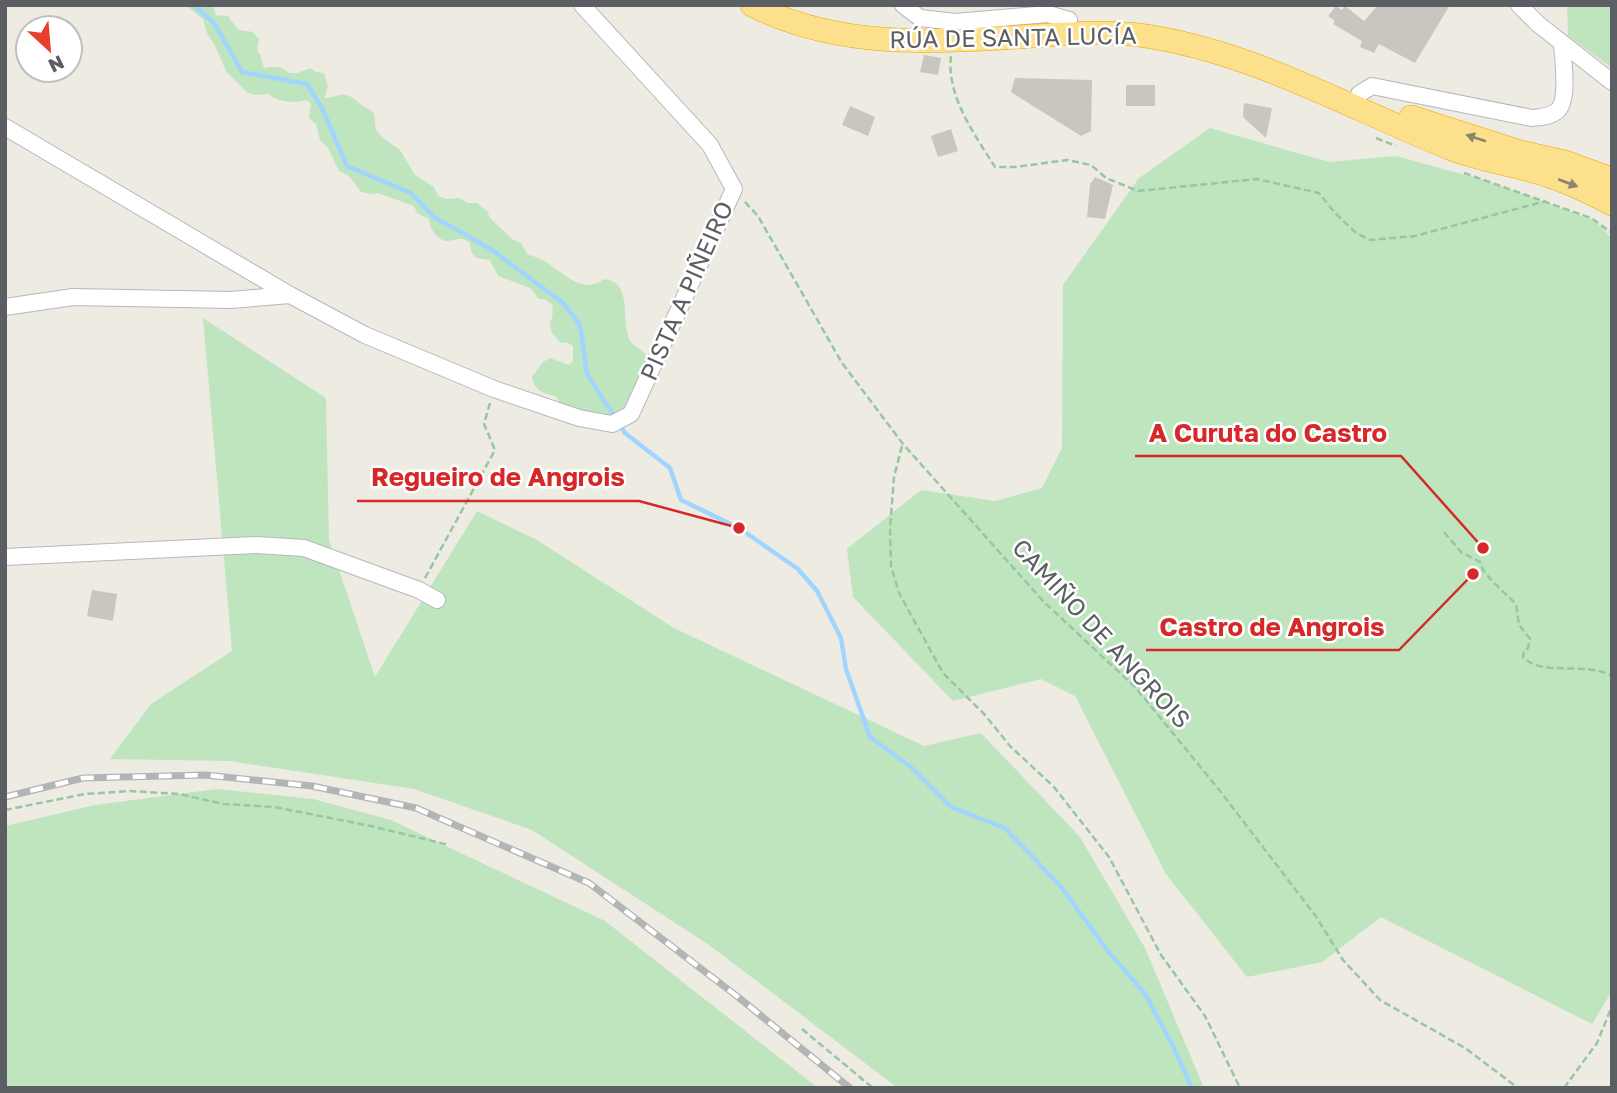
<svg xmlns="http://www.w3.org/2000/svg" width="1617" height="1093" viewBox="0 0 1617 1093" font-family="'Golos Text',sans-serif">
<rect width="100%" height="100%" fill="#edebe2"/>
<!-- green -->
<g fill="#bfe5bf">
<path d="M 185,5 L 214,5 L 215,15 L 228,16 L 238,30 L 253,32 L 259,39 L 257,51 L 260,54 L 264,68 C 274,66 281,66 289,73 L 297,73 L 310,68 L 316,72 L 324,73 L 328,87 L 324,98 C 333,99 340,92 349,96 C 358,99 360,107 370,109 L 374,114 L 376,130 L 383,138 L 400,150 L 415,175 L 434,187 L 438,196 L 446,199 L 459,198 L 468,203 L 477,203 L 487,211 L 490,218 L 512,239 L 521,243 L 528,255 C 556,259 577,300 604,279 C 635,282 619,323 631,342 C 634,347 635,345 640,349 C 645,353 645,356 653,357 L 628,411 L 610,421 L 562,407 L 556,396 C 543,393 535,392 532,377 L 543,362 L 550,358 L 569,365 L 573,361 L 573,346 L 567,342 L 561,343 C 541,324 556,323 552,304 L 544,299 L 539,299 L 530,288 L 498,276 L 490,260 L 476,258 L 471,251 L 470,243 C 460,235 457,241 447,241 C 437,240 429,228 429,219 L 417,213 L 414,206 L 378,193 L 371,194 L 361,192 L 349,176 L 339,171 L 328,148 L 320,140 L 316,124 L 309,118 L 311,103 L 306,100 C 295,104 277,102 269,94 L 255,95 L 247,92 L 226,71 L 215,46 L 207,33 L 203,19 Z"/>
<path d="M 1567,5 L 1612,5 L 1612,68 L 1568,36 Z"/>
<path d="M 1210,128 L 1329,162 L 1396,156 L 1483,180 L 1594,220 L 1612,238 L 1612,991 L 1592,1024 L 1381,917 L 1322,962 L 1247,977 L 1166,874 L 1075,696 L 1041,679 L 953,701 L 853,597 L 847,549 L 921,490 L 995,501 L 1042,488 L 1062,448 L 1063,285 L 1139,178 Z"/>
<path d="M 203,318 L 326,398 L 329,540 L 375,677 L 477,511 L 537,540 L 674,628 L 924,746 L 981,733 L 1080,837 L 1145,948 L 1204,1088 L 898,1088 L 709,945 L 532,830 L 414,789 L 229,761 L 110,759 L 151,704 L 232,651 Z"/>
<path d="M 217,789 L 313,799 L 391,820 L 605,921 L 818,1088 L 5,1088 L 5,826 L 95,805 Z"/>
</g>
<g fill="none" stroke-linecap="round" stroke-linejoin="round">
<!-- stream -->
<path stroke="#a1d5fe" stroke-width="4.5" d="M 194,5 L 214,23 L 242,72 L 307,84 L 322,108 L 347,166 L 411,193 L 434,217 L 489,248 L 562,302 L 580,325 L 587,374 L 625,433 L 670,468 L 681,500 L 739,528 L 798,569 L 817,591 L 841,638 L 846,669 L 870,737 L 911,767 L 951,807 L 1005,828 L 1062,888 L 1107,950 L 1145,994 L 1173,1046 L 1192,1088"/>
</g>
<!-- building -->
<g fill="#c8c6bf">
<path d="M 1378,5 L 1450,5 L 1415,63 L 1379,44 L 1374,53 L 1360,47 L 1362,41 L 1333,24 L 1335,21 L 1328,16 L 1336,6 L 1342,10 L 1345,6 L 1364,21 Z"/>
<path d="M 924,55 L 941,58 L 938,75 L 920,72 Z"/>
<path d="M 1015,78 L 1092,80 L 1091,131 L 1081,136 L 1011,92 Z"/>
<rect x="1126" y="85" width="29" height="21"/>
<path d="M 1244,103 L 1272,108 L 1266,138 L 1243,117 Z"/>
<path d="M 850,106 L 875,117 L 868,136 L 842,125 Z"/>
<path d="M 951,129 L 958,151 L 938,157 L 931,136 Z"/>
<path d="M 1095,177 L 1113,185 L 1105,219 L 1087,217 L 1090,184 Z"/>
<path d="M 92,590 L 117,594 L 113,621 L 87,616 Z"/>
</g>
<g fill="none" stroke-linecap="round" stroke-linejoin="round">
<defs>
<g id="minor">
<path d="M 903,5 L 920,18 L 955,22 L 1048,14 L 1069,20"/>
<path d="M 1519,5 L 1538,24 L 1612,82"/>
<path d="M 1359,94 L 1372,86 L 1532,118 C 1541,117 1551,117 1558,110 C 1569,99 1563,60 1562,44"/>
<path d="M 5,127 L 290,295 L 365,335 L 494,389 L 579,418 L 612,424 L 631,414 L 734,189 L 710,145 L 582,5"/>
<path d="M 5,307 L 73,297 L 231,300 L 290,295"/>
<path d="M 5,557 L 256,545 L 304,548 L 419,590 L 437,600"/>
</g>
<g id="highway">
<path d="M 752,5 C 841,50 937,42 1033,36 C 1068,34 1104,31 1139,35 C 1250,50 1349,108 1452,149 C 1483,161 1518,165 1549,176 C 1571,183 1591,193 1612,204"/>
<path d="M 1411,117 L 1520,152 L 1565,162 L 1612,179"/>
</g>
</defs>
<!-- minor casing -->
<use href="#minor" stroke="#b5b8bd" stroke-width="18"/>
<!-- highway casing -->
<use href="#highway" stroke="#eea502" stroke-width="24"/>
<!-- path -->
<g stroke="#98c6a5" stroke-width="2.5" stroke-dasharray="7 3.5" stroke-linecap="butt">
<path d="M 951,56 C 946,96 975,135 995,167 L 1015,167 L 1067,160 L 1091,165 L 1106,178 L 1138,191 L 1257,179 L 1319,193 L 1335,213 L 1356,233 L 1370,240 L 1415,236 L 1546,201"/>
<path d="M 1376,138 L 1396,146"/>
<path d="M 1464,173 L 1591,218 L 1612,233"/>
<path d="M 745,202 L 758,216 L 842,363 L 903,444 L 1043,601 L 1136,688 L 1220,791 L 1315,915 L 1343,960 L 1380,1000 L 1465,1048 L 1518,1088"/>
<path d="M 902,446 L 894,477 L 890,529 L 891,566 L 899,593 L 943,673 L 985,715 L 1010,746 L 1054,787 L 1109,857 L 1161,955 L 1205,1016 L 1240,1088"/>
<path d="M 1444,532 L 1461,552 L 1480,562 L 1483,570 L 1492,581 L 1516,604 L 1519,625 L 1530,639 L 1528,648 L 1524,651 L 1523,657 C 1541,677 1587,661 1612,676"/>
<path d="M 425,578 L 495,450 L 484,424 L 490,403"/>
<path d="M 5,810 L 85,794 L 130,791 L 179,794 L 224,804 L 274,807 L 371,826 L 449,845"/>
<path d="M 802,1029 L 873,1088"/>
<path d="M 1564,1088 L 1597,1043 L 1612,1006"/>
</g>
<!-- minor -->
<use href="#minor" stroke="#fff" stroke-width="16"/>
<!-- highway -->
<use href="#highway" stroke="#fce08b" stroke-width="23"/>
<defs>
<path id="rail" d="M 5,797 L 83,778 L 205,775 L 312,786 L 416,808 L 589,883 L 738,997 L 850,1088"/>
</defs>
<!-- rail casing -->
<use href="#rail" stroke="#b3b4b4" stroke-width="7"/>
<!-- rail -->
<use href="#rail" stroke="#fff" stroke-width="4.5" stroke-dasharray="13" stroke-linecap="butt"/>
</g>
<!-- one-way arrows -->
<defs><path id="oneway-solid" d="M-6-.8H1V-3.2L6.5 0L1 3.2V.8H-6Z" transform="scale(1.75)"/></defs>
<g fill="#8b856f">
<use href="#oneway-solid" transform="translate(1476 138) rotate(-162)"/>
<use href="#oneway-solid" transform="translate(1568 183) rotate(21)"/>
</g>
<g text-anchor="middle" stroke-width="5" stroke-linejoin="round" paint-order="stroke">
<!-- street labels -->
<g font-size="24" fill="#5b5e63" stroke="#fff">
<text transform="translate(1013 38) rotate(-1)" y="8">RÚA DE SANTA LUCÍA</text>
<text transform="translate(687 291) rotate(-66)" y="8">PISTA A PIÑEIRO</text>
<text transform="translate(1101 634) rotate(47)" y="8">CAMIÑO DE ANGROIS</text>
</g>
</g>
<!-- callouts -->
<path fill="none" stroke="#d62828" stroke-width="2.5" d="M1483 548L1401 456H1135M739 528L639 501H357M1473 574L1399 650H1146"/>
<g fill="#d62828" stroke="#fff" stroke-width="2.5">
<circle cx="1483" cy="548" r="7"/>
<circle cx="739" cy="528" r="7"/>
<circle cx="1473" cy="574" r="7"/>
</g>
<g font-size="26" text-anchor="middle" font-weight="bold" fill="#d62828" stroke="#fff" stroke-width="5" stroke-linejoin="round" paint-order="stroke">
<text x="1268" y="442">A Curuta do Castro</text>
<text x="498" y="486">Regueiro de Angrois</text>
<text x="1272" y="636">Castro de Angrois</text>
</g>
<!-- border -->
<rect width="1617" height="1093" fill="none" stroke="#5b5e63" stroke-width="14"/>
<!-- north arrow -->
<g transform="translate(49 49) rotate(154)"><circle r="33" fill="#ffffff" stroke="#bdbfc1" stroke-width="2"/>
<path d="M0-5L12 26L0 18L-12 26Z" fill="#e83e2e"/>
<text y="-10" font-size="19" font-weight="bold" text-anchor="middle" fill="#5b5e63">N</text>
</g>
</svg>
